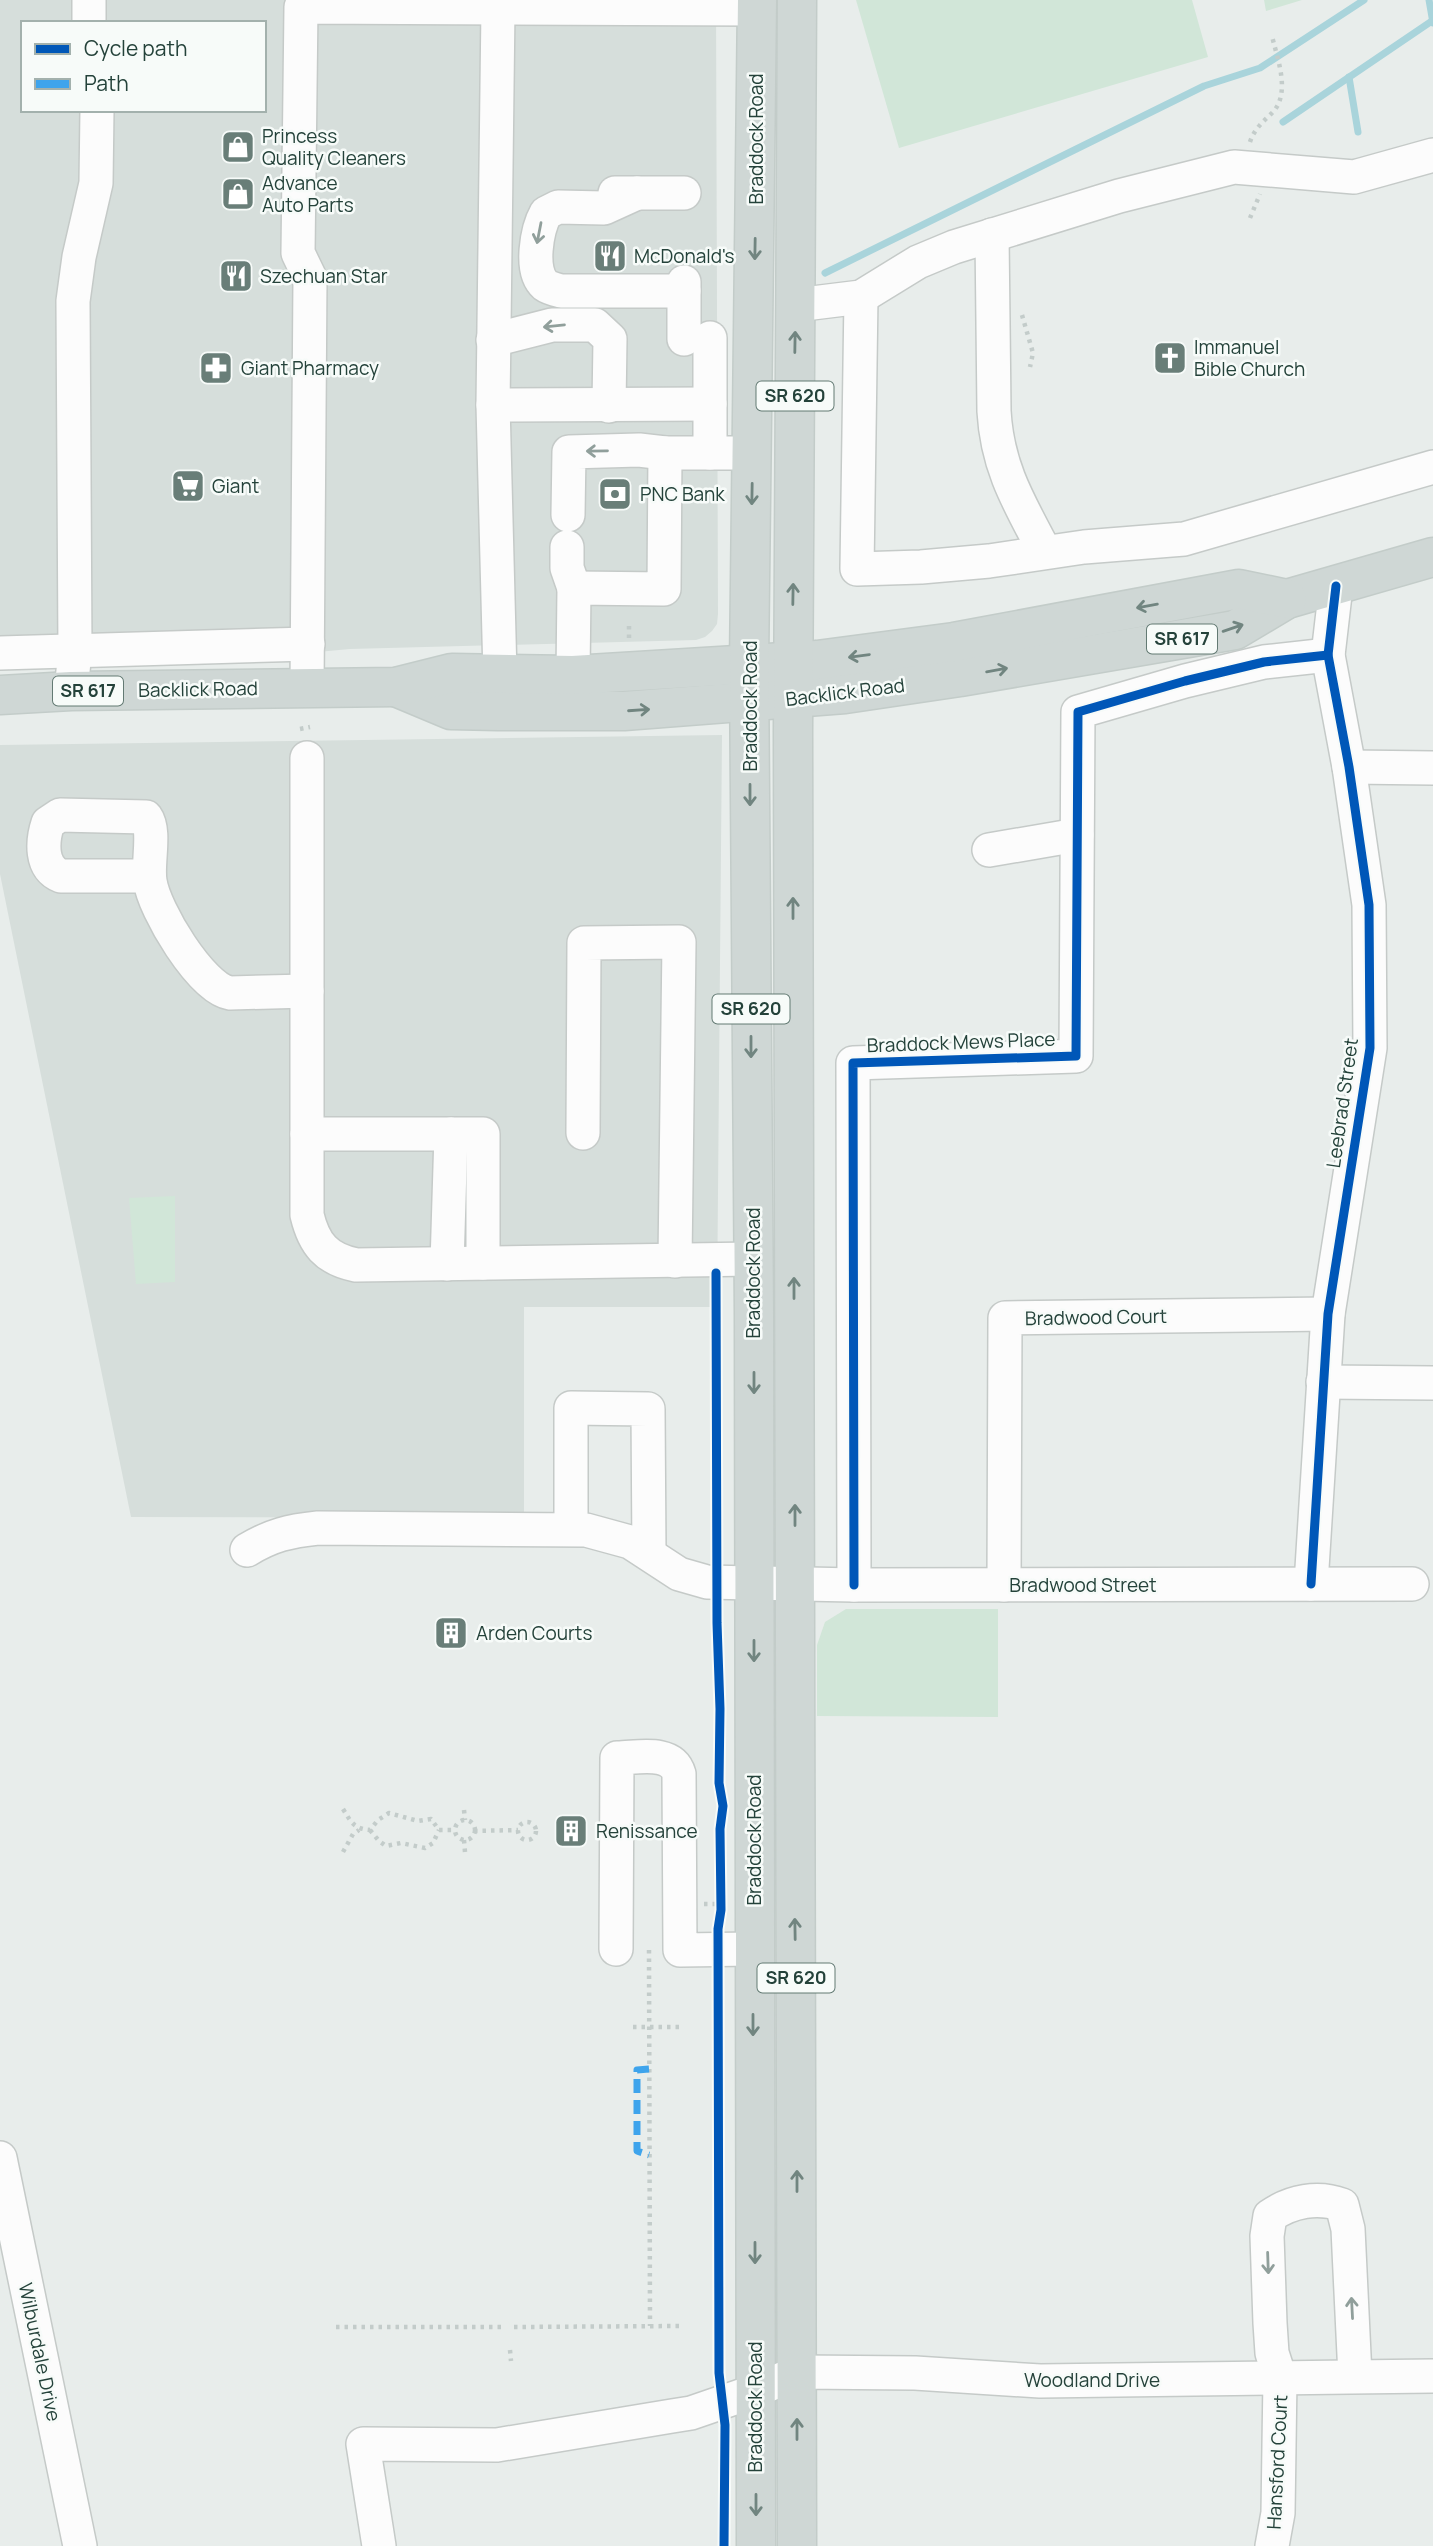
<svg xmlns="http://www.w3.org/2000/svg" width="1433" height="2546" viewBox="0 0 1433 2546" font-family="Manrope,sans-serif">
<rect width="100%" height="100%" fill="#e8edeb"/>
<!-- built -->
<g fill="#d6dedb" fill-rule="evenodd">
<path d="M 0,0 L 716,0 L 718,614 L 717,624 L 712,631 L 705,637 L 696,640 L 350,649 L 274,656 L 0,665 ZM 23,23 L 264,23 L 264,110 L 23,110 Z"/>
<path d="M 722,735 L 717,1307 L 524,1307 L 524,1518 L 131,1517 L 0,874 L 0,745 Z"/>
</g>
<!-- green -->
<g fill="#d1e6d8">
<path d="M 856,0 L 1192,0 L 1208,57 L 899,148 Z"/>
<path d="M 1264,0 L 1302,0 L 1266,11 Z"/>
<path d="M 175,1196 L 175,1282 L 136,1284 L 129,1198 Z"/>
<path d="M 846,1609 L 998,1609 L 998,1717 L 817,1716 L 817,1645 L 825,1622 Z"/>
</g>
<g fill="none" stroke-linecap="round" stroke-linejoin="round">
<!-- stream -->
<g stroke="#a9d4db" stroke-width="7">
<path d="M 1429,0 L 1433,23"/>
<path d="M 1349,77 L 1358,132"/>
<path d="M 1283,122 L 1432,21"/>
<path d="M 825,273 L 1204,86 L 1260,68 L 1364,0"/>
</g>
<defs>
<g id="minor">
<path d="M 498,8 L 493,405 L 500,675"/>
<path d="M 89,23 L 89,0"/>
<path d="M 615,193 L 684,193"/>
<path d="M 637,193 L 604,208 L 558,207 L 546,213 C 537,229 529,271 545,285 C 549,288 557,290 561,291 L 684,291"/>
<path d="M 992,235 L 994,411 C 997,467 1019,503 1045,552"/>
<path d="M 861,297 L 857,569 L 921,567 L 989,561 L 1084,547 L 1184,539 L 1433,467"/>
<path d="M 796,305 L 861,297 L 918,262 L 954,247 L 1119,196 L 1234,167 L 1354,177 L 1433,155"/>
<path d="M 710,338 L 710,453"/>
<path d="M 684,339 L 684,282"/>
<path d="M 493,340 L 552,325 L 595,325 L 610,339 L 609,406"/>
<path d="M 493,405 L 710,404"/>
<path d="M 568,515 L 569,452 L 639,450 L 665,453"/>
<path d="M 567,547 L 567,568 L 574,588"/>
<path d="M 0,653 L 308,644"/>
<path d="M 573,675 L 574,588 L 664,589 L 665,453 L 752,453"/>
<path d="M 307,688 L 310,278 L 298,253 L 301,7 L 757,9"/>
<path d="M 71,691 L 75,651 L 73,301 L 79,257 L 96,183 L 97,110"/>
<path d="M 307,758 L 307,1215 C 314,1244 326,1259 356,1265 L 753,1259"/>
<path d="M 1349,767 L 1433,768"/>
<path d="M 989,850 L 1077,835"/>
<path d="M 149,876 L 61,876 C 40,868 42,841 48,823 L 60,815 L 146,817 C 156,831 147,863 150,881 C 154,910 201,988 230,993 L 307,991"/>
<path d="M 583,1133 L 584,943 L 679,942 L 675,1261"/>
<path d="M 307,1134 L 483,1134 L 483,1263"/>
<path d="M 447,1264 L 451,1134"/>
<path d="M 1323,1382 L 1433,1383"/>
<path d="M 571,1529 L 571,1408 L 648,1409 L 649,1553"/>
<path d="M 247,1550 C 272,1535 289,1531 318,1528 L 586,1530 L 630,1542 L 679,1574 L 707,1582 L 854,1585 L 1412,1584"/>
<path d="M 1311,1584 L 1328,1314 L 1370,1048 L 1369,905 L 1349,767 L 1328,655 L 1336,586"/>
<path d="M 854,1585 L 853,1063 L 1076,1056 L 1078,712 L 1185,681 L 1264,662 L 1328,655"/>
<path d="M 1004,1585 L 1005,1318 L 1328,1314"/>
<path d="M 616,1949 L 617,1758 C 637,1758 672,1749 679,1774 L 680,1950 L 754,1949"/>
<path d="M 0,2158 L 80,2546"/>
<path d="M 379,2546 L 363,2444 L 497,2445 L 672,2416 L 691,2413 L 755,2391 L 798,2372 L 915,2373 L 1040,2381 L 1433,2376"/>
<path d="M 1272,2546 L 1278,2513 L 1280,2378 L 1272,2353 L 1270,2323 L 1267,2236 L 1270,2216 C 1291,2201 1318,2196 1342,2205 L 1348,2229 L 1355,2376"/>
</g>
<g id="major">
<path d="M 396,687 L 451,710 L 498,711 L 624,711 L 845,694 L 960,677 L 1235,630 L 1287,599 L 1433,557"/>
<path d="M 0,695 L 71,691 L 396,687 L 452,673 L 573,675 L 817,660 L 954,642 L 1239,589 L 1287,599"/>
<path d="M 756,2546 L 754,1315 L 749,666 L 757,0"/>
<path d="M 797,2546 L 793,732 L 797,0"/>
</g>
</defs>
<!-- minor casing -->
<use href="#minor" stroke="#c5cac8" stroke-width="36"/>
<!-- major casing -->
<use href="#major" stroke="#c3ccc9" stroke-width="41"/>
<!-- path -->
<g stroke="#c3ccca" stroke-width="4.5" stroke-dasharray="3.5 5" stroke-linecap="butt">
<path d="M 1250,142 C 1254,129 1264,121 1273,112 C 1291,92 1277,58 1272,36"/>
<path d="M 1250,218 L 1260,194"/>
<path d="M 1022,315 L 1033,353 L 1030,367"/>
<path d="M 629,626 L 629,643"/>
<path d="M 300,729 L 310,727"/>
<path d="M 343,1809 C 351,1822 354,1829 370,1830 L 378,1820 L 389,1813 L 418,1821 L 431,1819 L 439,1830 L 455,1830"/>
<path d="M 464,1810 L 465,1820"/>
<circle cx="465" cy="1830" r="10"/>
<circle cx="527" cy="1831" r="9"/>
<path d="M 370,1830 L 379,1841 L 386,1846 L 401,1843 L 425,1848 L 433,1843 L 439,1830"/>
<path d="M 474,1831 L 518,1830"/>
<path d="M 464,1840 L 465,1852"/>
<path d="M 343,1852 L 353,1834 L 359,1830"/>
<path d="M 704,1904 L 721,1904"/>
<path d="M 649,1950 L 650,2326"/>
<path d="M 633,2027 L 680,2027"/>
<path d="M 336,2327 L 505,2327"/>
<path d="M 514,2327 L 681,2326"/>
<path d="M 510,2350 L 511,2361"/>
</g>
<!-- minor -->
<use href="#minor" stroke="#fcfcfc" stroke-width="33"/>
<!-- major -->
<use href="#major" stroke="#cfd7d5" stroke-width="38"/>
<!-- quiet -->
<path stroke="#3ea4ec" stroke-width="7" stroke-dasharray="14 7" stroke-linecap="butt" d="M 649,2069 L 637,2070 L 637,2151 L 649,2155"/>
<defs>
<g id="cycleway">
<path d="M 716,1273 L 717,1623 L 720,1709 L 719,1783 L 723,1806 L 720,1829 L 721,1910 L 718,1929 L 719,2373 L 725,2425 L 724,2546"/>
<path d="M 1311,1584 L 1328,1314 L 1370,1048 L 1369,905 L 1349,767 L 1328,655 L 1336,586"/>
<path d="M 854,1585 L 853,1063 L 1076,1056 L 1078,712 L 1185,681 L 1264,662 L 1328,655"/>
</g>
</defs>
<!-- cycleway casing -->
<use href="#cycleway" stroke="#f7fbf9" stroke-width="13"/>
<!-- cycleway -->
<use href="#cycleway" stroke="#0057b8" stroke-width="9"/>
</g>
<!-- one-way arrows -->
<defs><path id="oneway-shaft" d="M-6 0H5M1.5-3L5.5 0L1.5 3" fill="none" stroke-width="1.6" stroke-linecap="round" stroke-linejoin="round" transform="scale(1.75)"/></defs>
<g stroke="#909f9b">
<use href="#oneway-shaft" transform="translate(539 233) rotate(101)"/>
<use href="#oneway-shaft" transform="translate(554 326) rotate(174)"/>
<use href="#oneway-shaft" transform="translate(597 451) rotate(179)"/>
<use href="#oneway-shaft" transform="translate(1268 2263) rotate(88)"/>
<use href="#oneway-shaft" transform="translate(1352 2308) rotate(-93)"/>
</g>
<g stroke="#718580">
<use href="#oneway-shaft" transform="translate(755 249) rotate(91)"/>
<use href="#oneway-shaft" transform="translate(795 342) rotate(-89)"/>
<use href="#oneway-shaft" transform="translate(752 494) rotate(91)"/>
<use href="#oneway-shaft" transform="translate(793 594) rotate(-89)"/>
<use href="#oneway-shaft" transform="translate(1147 606) rotate(170)"/>
<use href="#oneway-shaft" transform="translate(1233 628) rotate(-19)"/>
<use href="#oneway-shaft" transform="translate(859 656) rotate(172)"/>
<use href="#oneway-shaft" transform="translate(997 670) rotate(-10)"/>
<use href="#oneway-shaft" transform="translate(639 710) rotate(-4)"/>
<use href="#oneway-shaft" transform="translate(750 795) rotate(90)"/>
<use href="#oneway-shaft" transform="translate(793 908) rotate(-90)"/>
<use href="#oneway-shaft" transform="translate(751 1047) rotate(90)"/>
<use href="#oneway-shaft" transform="translate(794 1288) rotate(-90)"/>
<use href="#oneway-shaft" transform="translate(754 1383) rotate(90)"/>
<use href="#oneway-shaft" transform="translate(795 1515) rotate(-90)"/>
<use href="#oneway-shaft" transform="translate(754 1651) rotate(90)"/>
<use href="#oneway-shaft" transform="translate(795 1929) rotate(-91)"/>
<use href="#oneway-shaft" transform="translate(753 2025) rotate(90)"/>
<use href="#oneway-shaft" transform="translate(797 2181) rotate(-90)"/>
<use href="#oneway-shaft" transform="translate(755 2253) rotate(90)"/>
<use href="#oneway-shaft" transform="translate(797 2429) rotate(-90)"/>
<use href="#oneway-shaft" transform="translate(756 2505) rotate(90)"/>
</g>
<!-- icons -->
<defs>
<symbol id="shop-square" viewBox="-11 -11 22 22"><rect x="-9" y="-9" width="18" height="18" rx="4" fill="#697e78" stroke="#f7fbf9"/><path d="M-5-2.5h2.3a2.7 3.5 0 0 1 5.4 0H5L5.5 6h-11ZM-1.5-2.5h3a1.5 2.3 0 0 0-3 0Z" fill="#fff"/></symbol>
<symbol id="restaurant-square" viewBox="-11 -11 22 22"><rect x="-9" y="-9" width="18" height="18" rx="4" fill="#697e78" stroke="#f7fbf9"/><path d="M-5-6h1v4h1v-4h1v4h1v-4h1v5L-1.5 .5V6h-2V.5L-5-1ZM5-6V6H3V1.5H1.5Q1.5-4 5-6Z" fill="#fff"/></symbol>
<symbol id="church-square" viewBox="-11 -11 22 22"><rect x="-9" y="-9" width="18" height="18" rx="4" fill="#697e78" stroke="#f7fbf9"/><path d="M-1.2-6h2.4v3.5h3.3v2.4h-3.3V6h-2.4V-.1h-3.3v-2.4h3.3Z" fill="#fff"/></symbol>
<symbol id="pharmacy-square" viewBox="-11 -11 22 22"><rect x="-9" y="-9" width="18" height="18" rx="4" fill="#697e78" stroke="#f7fbf9"/><path d="M-2-6h4v4h4v4h-4v4h-4v-4h-4v-4h4Z" fill="#fff"/></symbol>
<symbol id="supermarket-square" viewBox="-11 -11 22 22"><rect x="-9" y="-9" width="18" height="18" rx="4" fill="#697e78" stroke="#f7fbf9"/><path d="M-6-5.5h2.5l.6 2H6L4.5 2H-2.5L-4.4-4H-6ZM-1.5 3.2a1.3 1.3 0 1 0 .1 0ZM3 3.2a1.3 1.3 0 1 0 .1 0Z" fill="#fff"/></symbol>
<symbol id="bank-square" viewBox="-11 -11 22 22"><rect x="-9" y="-9" width="18" height="18" rx="4" fill="#697e78" stroke="#f7fbf9"/><path d="M-6-4H6V4H-6ZM0-2.3a2.3 2.3 0 1 0 0 4.6a2.3 2.3 0 1 0 0-4.6Z" fill="#fff"/></symbol>
<symbol id="building-square" viewBox="-11 -11 22 22"><rect x="-9" y="-9" width="18" height="18" rx="4" fill="#697e78" stroke="#f7fbf9"/><path d="M-4-6H4V6H1V3H-1V6H-4ZM-2.5-4.3h1.7v1.8h-1.7ZM.8-4.3h1.7v1.8H.8ZM-2.5-1h1.7V.8h-1.7ZM.8-1h1.7V.8H.8Z" fill="#fff"/></symbol>
</defs>
<g fill-rule="evenodd">
<use href="#shop-square" x="219" y="128" width="38" height="38"/>
<use href="#shop-square" x="219" y="175" width="38" height="38"/>
<use href="#restaurant-square" x="591" y="237" width="38" height="38"/>
<use href="#restaurant-square" x="217" y="257" width="38" height="38"/>
<use href="#church-square" x="1151" y="339" width="38" height="38"/>
<use href="#pharmacy-square" x="197" y="349" width="38" height="38"/>
<use href="#supermarket-square" x="169" y="467" width="38" height="38"/>
<use href="#bank-square" x="596" y="475" width="38" height="38"/>
<use href="#building-square" x="432" y="1614" width="38" height="38"/>
<use href="#building-square" x="552" y="1812" width="38" height="38"/>
</g>
<g text-anchor="middle" stroke-width="5" stroke-linejoin="round" paint-order="stroke">
<!-- shield labels -->
<g fill="#f7fbf9" stroke="#637a73" stroke-width="2">
<rect x="756.5" y="381.5" width="77" height="29" rx="5"/>
<rect x="1147" y="624.5" width="70" height="29" rx="5"/>
<rect x="53" y="676.5" width="70" height="29" rx="5"/>
<rect x="712.5" y="994.5" width="77" height="29" rx="5"/>
<rect x="757.5" y="1963.5" width="77" height="29" rx="5"/>
</g>
<g font-size="18" font-weight="bold" fill="#24423a">
<text x="795" y="402">SR 620</text>
<text x="1182" y="645">SR 617</text>
<text x="88" y="697">SR 617</text>
<text x="751" y="1015">SR 620</text>
<text x="796" y="1984">SR 620</text>
</g>
<!-- poi labels -->
<g font-size="19" fill="#24423a" stroke="#f7fbf9" text-anchor="start">
<text x="262" y="143">Princess<tspan x="262" dy="22">Quality Cleaners</tspan></text>
<text x="262" y="190">Advance<tspan x="262" dy="22">Auto Parts</tspan></text>
<text x="634" y="263">McDonald's</text>
<text x="260" y="283">Szechuan Star</text>
<text x="1194" y="354">Immanuel<tspan x="1194" dy="22">Bible Church</tspan></text>
<text x="241" y="375">Giant Pharmacy</text>
<text x="212" y="493">Giant</text>
<text x="640" y="501">PNC Bank</text>
<text x="476" y="1640">Arden Courts</text>
<text x="596" y="1838">Renissance</text>
</g>
<!-- street labels -->
<g font-size="19" fill="#24423a" stroke="#f7fbf9">
<text transform="translate(756 139) rotate(-90)" y="7">Braddock Road</text>
<text transform="translate(198 689) rotate(-1)" y="7">Backlick Road</text>
<text transform="translate(845 692) rotate(-7)" y="7">Backlick Road</text>
<text transform="translate(750 706) rotate(-90)" y="7">Braddock Road</text>
<text transform="translate(961 1042) rotate(-2)" y="7">Braddock Mews Place</text>
<text transform="translate(1342 1103) rotate(-82)" y="7">Leebrad Street</text>
<text transform="translate(753 1273) rotate(-90)" y="7">Braddock Road</text>
<text transform="translate(1096 1317) rotate(-1)" y="7">Bradwood Court</text>
<text x="1083" y="1592">Bradwood Street</text>
<text transform="translate(754 1840) rotate(-90)" y="7">Braddock Road</text>
<text transform="translate(40 2352) rotate(78)" y="7">Wilburdale Drive</text>
<text x="1092" y="2387">Woodland Drive</text>
<text transform="translate(755 2407) rotate(-90)" y="7">Braddock Road</text>
<text transform="translate(1277 2462) rotate(-87)" y="7">Hansford Court</text>
</g>
</g>
<!-- legend -->
<rect x="21" y="21" width="245" height="91" fill="#f7fbf9" stroke="#a3b1ad" stroke-width="2"/>
<rect x="35" y="44" width="35" height="10" fill="#0057b8" stroke="#a3b1ad" stroke-width="2"/>
<text x="84" y="56" font-size="21" fill="#24423a">Cycle path</text>
<rect x="35" y="79" width="35" height="10" fill="#3ea4ec" stroke="#a3b1ad" stroke-width="2"/>
<text x="84" y="91" font-size="21" fill="#24423a">Path</text>
</svg>
